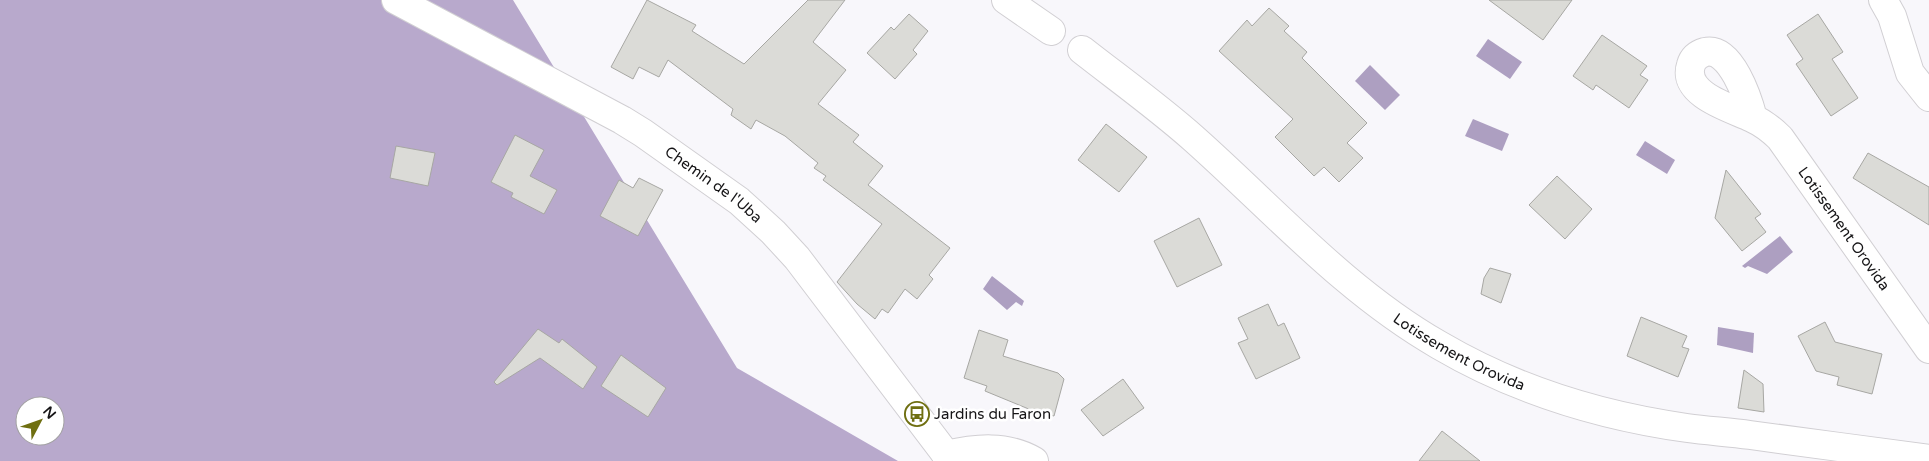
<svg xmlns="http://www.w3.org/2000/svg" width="1929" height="461" viewBox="0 0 1929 461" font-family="'Varela Round',sans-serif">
<rect width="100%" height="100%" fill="#f8f7fb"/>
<!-- forest -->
<path fill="#b8a9cc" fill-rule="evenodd" d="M 0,0 L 513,0 L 737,368 L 898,461 L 0,461 ZM 25,406 L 55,406 L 55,436 L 25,436 Z"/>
<!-- water -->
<g fill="#ad9fc1">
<path d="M 1488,39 L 1522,62 L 1510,79 L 1476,56 Z"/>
<path d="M 1370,65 L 1400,95 L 1385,110 L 1355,81 Z"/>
<path d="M 1473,119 L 1509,134 L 1502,151 L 1465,136 Z"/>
<path d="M 1645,141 L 1675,160 L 1667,174 L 1636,155 Z"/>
<path d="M 1780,236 L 1793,252 L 1767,274 L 1748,266 L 1745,268 L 1742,266 Z"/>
<path d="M 992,276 L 1024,301 L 1022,306 L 1016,302 L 1007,310 L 983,289 Z"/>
<path d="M 1718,327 L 1754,333 L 1753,353 L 1717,345 Z"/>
</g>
<!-- building -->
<g fill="#dbdbd7" stroke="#a7a7a3">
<path d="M 647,0 L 696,25 L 692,31 L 744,64 L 808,0 L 845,0 L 813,42 L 846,70 L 818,104 L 859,135 L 853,142 L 883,166 L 868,185 L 950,248 L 929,275 L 933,279 L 917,299 L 905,289 L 888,313 L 882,309 L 875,319 L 857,304 L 837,282 L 882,224 L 823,180 L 826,176 L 814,168 L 818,163 L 785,136 L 756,120 L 751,129 L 731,115 L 733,109 L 668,60 L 659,77 L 639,67 L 633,79 L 611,67 Z"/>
<path d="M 1489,0 L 1572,0 L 1543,40 Z"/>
<path d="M 1269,8 L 1289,26 L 1284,31 L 1307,52 L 1302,58 L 1367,123 L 1347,143 L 1363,158 L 1339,182 L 1324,167 L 1314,176 L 1275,137 L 1293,119 L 1219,51 L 1247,20 L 1252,26 Z"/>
<path d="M 909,14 L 928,31 L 913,50 L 917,54 L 895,79 L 867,53 L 891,27 L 894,30 Z"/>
<path d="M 1818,14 L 1843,52 L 1832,59 L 1858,98 L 1831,116 L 1796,64 L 1803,59 L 1787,35 Z"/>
<path d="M 1602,35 L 1647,66 L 1640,75 L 1648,80 L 1629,108 L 1596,85 L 1593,90 L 1573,76 Z"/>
<path d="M 1106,124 L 1147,157 L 1119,192 L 1078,160 Z"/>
<path d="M 515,135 L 544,150 L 530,176 L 557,190 L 544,214 L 511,197 L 513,193 L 491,182 Z"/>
<path d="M 396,146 L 435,153 L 428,186 L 390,178 Z"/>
<path d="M 1868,153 L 1929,187 L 1929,225 L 1853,178 Z"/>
<path d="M 1726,170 L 1761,214 L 1755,218 L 1766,232 L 1742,251 L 1715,218 Z"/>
<path d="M 1557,176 L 1592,209 L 1565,239 L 1529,205 Z"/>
<path d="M 639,178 L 663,190 L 638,236 L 600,216 L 619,180 L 633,188 Z"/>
<path d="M 1199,218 L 1222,265 L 1177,287 L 1154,241 Z"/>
<path d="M 1490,268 L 1511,274 L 1501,303 L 1481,294 L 1484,278 Z"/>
<path d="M 1268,304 L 1278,326 L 1284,323 L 1300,358 L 1256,379 L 1238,343 L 1248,339 L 1238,318 Z"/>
<path d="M 1641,317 L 1687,336 L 1682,347 L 1689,349 L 1678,377 L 1627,356 Z"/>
<path d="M 1825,322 L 1835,342 L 1882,354 L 1872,394 L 1837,385 L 1839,377 L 1816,371 L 1798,336 Z"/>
<path d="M 538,329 L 559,343 L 562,339 L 597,367 L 583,389 L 540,358 L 497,385 L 494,382 Z"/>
<path d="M 979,330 L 1008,340 L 1003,356 L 1058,373 L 1064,379 L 1054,416 L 1036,412 L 985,391 L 987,386 L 964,378 Z"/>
<path d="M 621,355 L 666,388 L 648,417 L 601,386 Z"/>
<path d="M 1744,370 L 1763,384 L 1764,412 L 1738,408 Z"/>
<path d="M 1123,379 L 1144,408 L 1103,436 L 1081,410 Z"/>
<path d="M 1442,431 L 1480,461 L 1419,461 Z"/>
</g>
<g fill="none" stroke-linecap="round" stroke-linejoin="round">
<defs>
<g id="minor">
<path id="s1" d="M 396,0 L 622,120 L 643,133 L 739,201 L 773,232 L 797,258 L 951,461"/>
<path d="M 1006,0 L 1051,31"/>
<path d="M 1883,0 L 1892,16 L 1910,73 L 1929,97"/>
<path id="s2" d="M 1082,50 C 1119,79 1158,107 1193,138 C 1273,209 1345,291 1439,345 C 1514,389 1601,416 1687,428 C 1708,431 1729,432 1750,435 C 1810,443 1869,451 1929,459"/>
<path id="s3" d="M 1753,118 C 1748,99 1731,46 1705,52 C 1698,54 1693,58 1691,65 C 1681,95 1734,109 1752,118 C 1763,123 1772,130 1780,138 L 1929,349"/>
<path d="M 946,455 C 976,448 1007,445 1034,461"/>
</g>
</defs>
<!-- minor casing -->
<use href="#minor" stroke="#d1cfd3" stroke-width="30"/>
<!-- minor -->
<use href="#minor" stroke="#fff" stroke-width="28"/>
</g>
<!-- icons -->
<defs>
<symbol id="bus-ring" viewBox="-11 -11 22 22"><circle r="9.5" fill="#fff" stroke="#6f6f11" stroke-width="1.5"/><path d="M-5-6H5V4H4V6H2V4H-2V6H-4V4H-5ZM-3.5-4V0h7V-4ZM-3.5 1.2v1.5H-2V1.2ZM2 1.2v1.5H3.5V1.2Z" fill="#6f6f11"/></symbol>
</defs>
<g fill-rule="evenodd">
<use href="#bus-ring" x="903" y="400" width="28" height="28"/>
</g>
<g text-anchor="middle" stroke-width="5" stroke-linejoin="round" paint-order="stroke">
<!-- street labels -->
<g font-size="15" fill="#161517" stroke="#fff">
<text dy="5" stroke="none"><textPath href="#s1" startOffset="368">Chemin de l'Uba</textPath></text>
<text dy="5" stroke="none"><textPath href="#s3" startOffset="342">Lotissement Orovida</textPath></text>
<text dy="5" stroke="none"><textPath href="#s2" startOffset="485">Lotissement Orovida</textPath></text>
</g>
<!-- poi labels -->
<g font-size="15" fill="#161517" stroke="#fff" text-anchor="start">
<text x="934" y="419">Jardins du Faron</text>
</g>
</g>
<!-- north arrow -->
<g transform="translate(40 421) rotate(49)"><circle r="24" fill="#ffffff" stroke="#a2a1a2"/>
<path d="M0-4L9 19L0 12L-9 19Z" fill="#6f6f11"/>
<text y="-8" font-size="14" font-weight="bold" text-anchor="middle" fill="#161517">N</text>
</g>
</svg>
